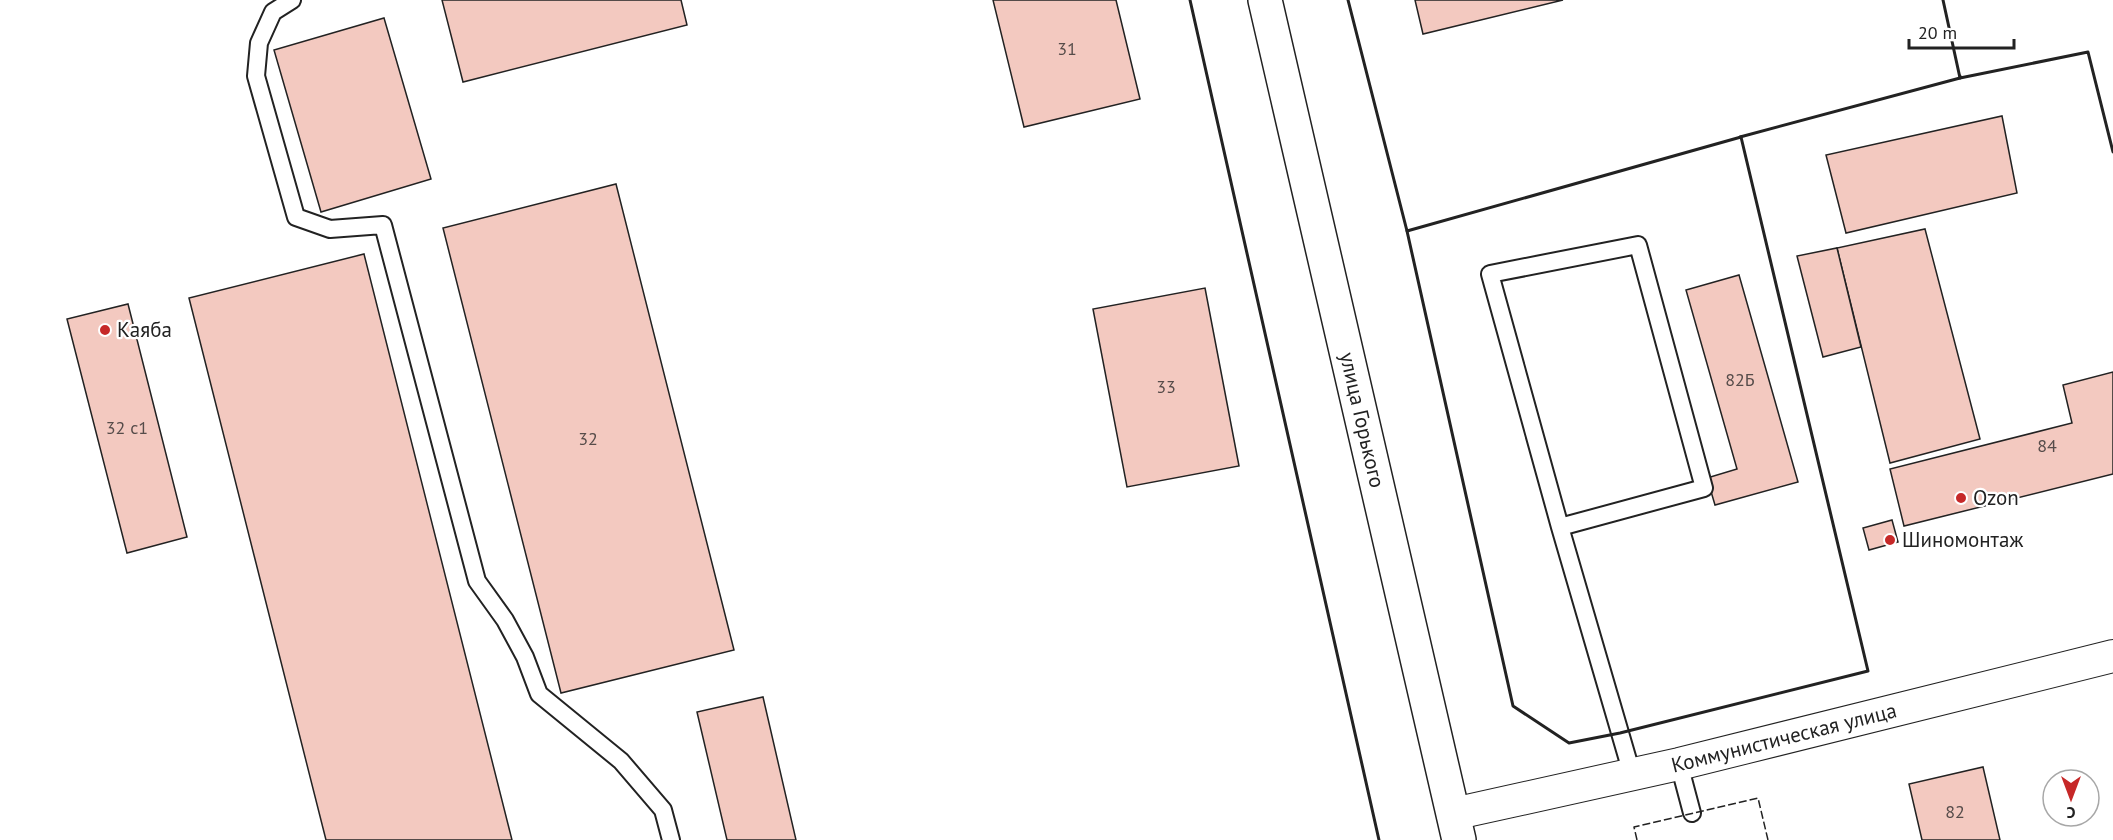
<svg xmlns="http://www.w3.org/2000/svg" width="2113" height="840" viewBox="0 0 2113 840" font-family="'PT Sans',sans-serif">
<rect width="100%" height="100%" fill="#fff"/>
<!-- building -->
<g fill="#f3c9c0" stroke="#222" stroke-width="1.5">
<path d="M 442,0 L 681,0 L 687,25 L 463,82 Z"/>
<path d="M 993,0 L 1116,0 L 1140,99 L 1024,127 Z"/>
<path d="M 1415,0 L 1563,0 L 1423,34 Z"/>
<path d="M 384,18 L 431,179 L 321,212 L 274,50 Z"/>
<path d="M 2002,116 L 2017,193 L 1846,233 L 1826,155 Z"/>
<path d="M 616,184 L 734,650 L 561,693 L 443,228 Z"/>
<path d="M 1925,229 L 1980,439 L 1890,463 L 1837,248 Z"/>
<path d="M 1837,248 L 1861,347 L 1823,357 L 1797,256 Z"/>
<path d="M 364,254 L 512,840 L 326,840 L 189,298 Z"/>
<path d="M 1739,275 L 1798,482 L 1715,505 L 1707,478 L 1737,469 L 1686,290 Z"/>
<path d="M 1205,288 L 1239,466 L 1127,487 L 1093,309 Z"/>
<path d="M 128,304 L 187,537 L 127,553 L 67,319 Z"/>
<path d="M 2113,372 L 2113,474 L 1904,526 L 1890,469 L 2072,423 L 2063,385 Z"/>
<path d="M 1892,520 L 1898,542 L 1869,550 L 1863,528 Z"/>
<path d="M 763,697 L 796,840 L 727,840 L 697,712 Z"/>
<path d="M 1983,767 L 2000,840 L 1922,840 L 1909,784 Z"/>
</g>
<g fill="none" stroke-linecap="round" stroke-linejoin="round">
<defs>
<g id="lane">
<path d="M 292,0 L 273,12 L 259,43 L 256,76 L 296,217 L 330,229 L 383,225 L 477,581 L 505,620 L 525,657 L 539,694 L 621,761 L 663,810 L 671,840"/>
<path d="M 1560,527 L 1704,488 L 1638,245 L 1490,274 L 1560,527 L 1632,774"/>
<path d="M 1679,764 L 1692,813"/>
</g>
<path id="street" d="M 1453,814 L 1679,764 L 2113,656"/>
<path id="secondary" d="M 1265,0 L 1459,840"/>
</defs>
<!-- lane casing -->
<use href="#lane" stroke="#222" stroke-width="20"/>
<!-- street casing -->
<use href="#street" stroke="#222" stroke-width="34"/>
<!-- secondary casing -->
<use href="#secondary" stroke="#222" stroke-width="36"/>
<!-- lane -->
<use href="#lane" stroke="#fff" stroke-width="16"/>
<!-- street -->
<use href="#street" stroke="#fff" stroke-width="32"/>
<!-- secondary -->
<use href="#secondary" stroke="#fff" stroke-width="33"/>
<!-- fence -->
<path stroke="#222" stroke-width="1.5" stroke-dasharray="8 3" stroke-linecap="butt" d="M 1637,840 L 1634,827 L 1758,798 L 1768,840"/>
<!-- wall -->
<g stroke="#222" stroke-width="3">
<path d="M 1190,0 L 1379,840"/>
<path d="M 1348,0 L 1407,231 L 1408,231"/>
<path d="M 1960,76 L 1960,78 L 2088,52 L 2113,152"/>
<path d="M 1740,137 L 1960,78 L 1943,0"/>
<path d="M 1741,137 L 1868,671 L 1620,733 L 1569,743 L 1513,706 L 1407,231 Z"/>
</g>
</g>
<!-- markers -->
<g fill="#c62828" stroke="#fff" stroke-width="2">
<circle cx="105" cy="330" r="6"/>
<circle cx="1961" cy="498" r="6"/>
<circle cx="1890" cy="540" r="6"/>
</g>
<g text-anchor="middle" stroke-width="4.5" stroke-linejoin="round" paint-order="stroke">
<!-- number labels -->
<g font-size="18" fill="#564c4a">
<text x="1067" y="55">31</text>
<text x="1740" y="386">82Б</text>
<text x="1166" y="393">33</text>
<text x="127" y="434">32 с1</text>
<text x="588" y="445">32</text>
<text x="2047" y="452">84</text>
<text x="1955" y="818">82</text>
</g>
<!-- poi labels -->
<g font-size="21" fill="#222" stroke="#fff" text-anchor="start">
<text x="117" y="337">Каяба</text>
<text x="1973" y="505">Ozon</text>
<text x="1902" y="547">Шиномонтаж</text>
</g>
<!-- street labels -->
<g font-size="21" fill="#222" stroke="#fff">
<text transform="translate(1362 420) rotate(77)" y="7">улица Горького</text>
<text transform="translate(1784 738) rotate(-14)" y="7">Коммунистическая улица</text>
</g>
</g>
<!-- north arrow -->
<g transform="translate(2071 798) rotate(180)"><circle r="28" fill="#ffffff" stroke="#a7a7a7" stroke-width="1.5"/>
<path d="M0-4.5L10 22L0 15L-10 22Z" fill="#c62828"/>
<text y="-9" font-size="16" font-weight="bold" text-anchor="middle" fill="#222222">С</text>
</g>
<!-- scale -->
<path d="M1909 39v9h105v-9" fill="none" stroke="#222222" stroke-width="3"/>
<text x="1918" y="39" font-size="18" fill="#222222" stroke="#ffffff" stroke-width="4.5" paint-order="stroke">20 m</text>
</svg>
